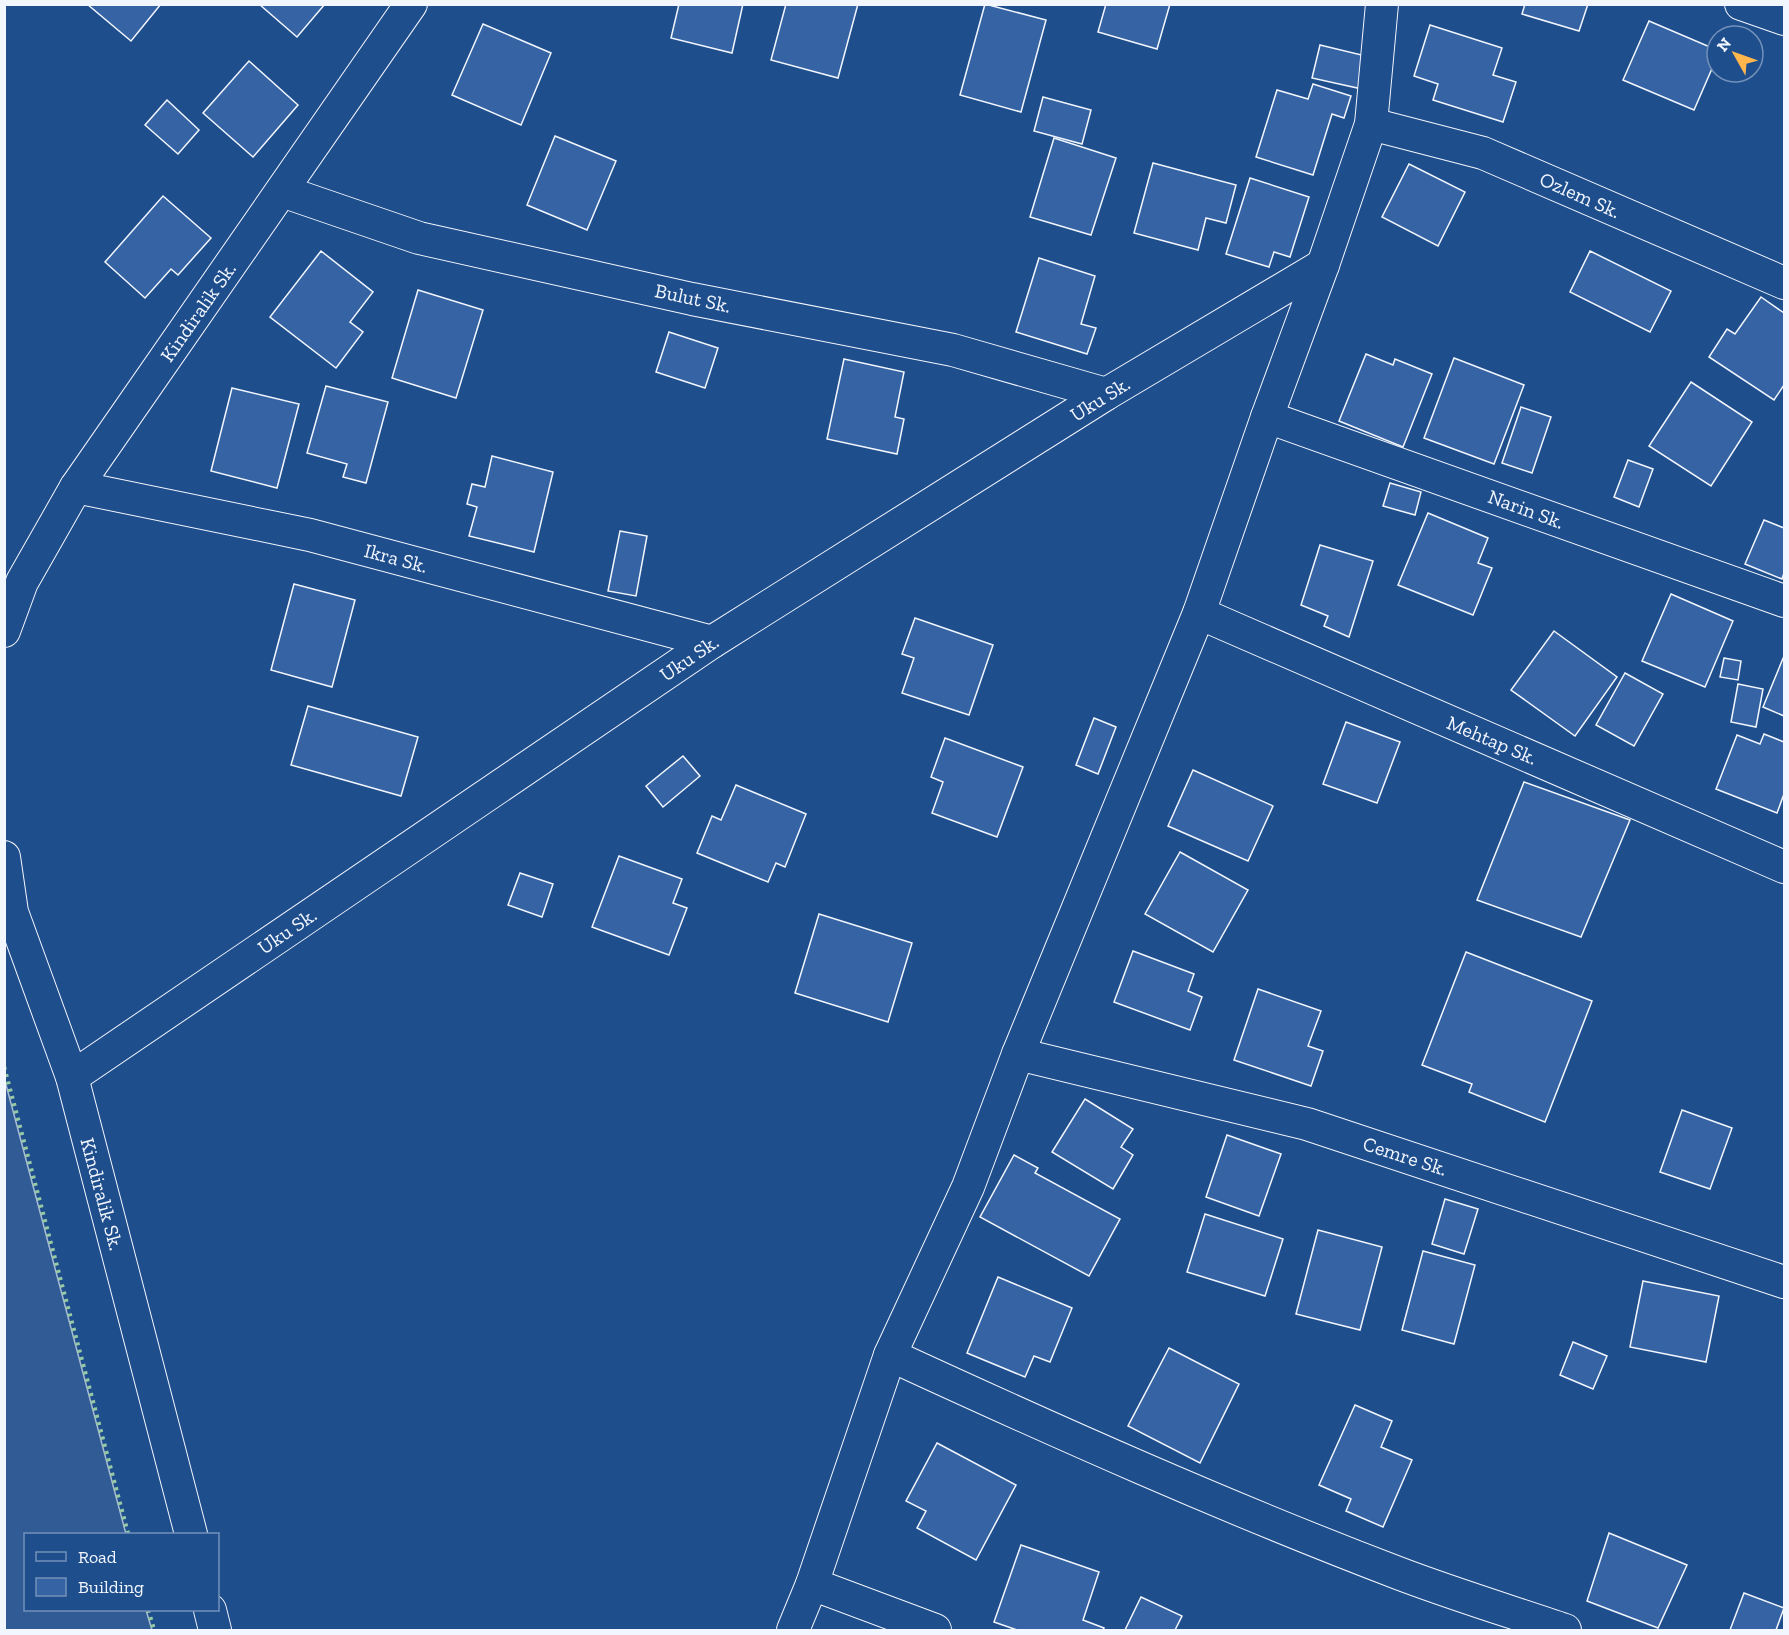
<svg xmlns="http://www.w3.org/2000/svg" width="1789" height="1635" viewBox="0 0 1789 1635" font-family="'Zilla Slab',serif">
<rect width="100%" height="100%" fill="#1f4e8c"/>
<!-- built -->
<path fill="#305b95" stroke="#a8bbd7" stroke-width="1.5" d="M 5,1081 L 126,1534 L 26,1534 L 26,1610 L 146,1610 L 152,1630 L 5,1630 Z"/>
<!-- building -->
<g fill="#3563a3" stroke="#f2f6ff" stroke-width="1.5">
<path d="M 87,4 L 161,4 L 131,41 Z"/>
<path d="M 259,4 L 325,4 L 297,37 Z"/>
<path d="M 679,4 L 743,4 L 732,53 L 671,38 Z"/>
<path d="M 786,4 L 858,4 L 838,78 L 771,60 Z"/>
<path d="M 985,4 L 1046,20 L 1021,112 L 960,95 Z"/>
<path d="M 1106,4 L 1170,4 L 1157,49 L 1098,32 Z"/>
<path d="M 1525,4 L 1588,4 L 1579,31 L 1522,14 Z"/>
<path d="M 1649,21 L 1717,50 L 1717,57 L 1694,110 L 1623,80 Z"/>
<path d="M 483,24 L 551,53 L 521,125 L 452,95 Z"/>
<path d="M 1430,25 L 1502,48 L 1493,75 L 1516,82 L 1503,122 L 1433,100 L 1438,84 L 1414,76 Z"/>
<path d="M 1320,45 L 1370,57 L 1362,89 L 1312,78 Z"/>
<path d="M 249,61 L 298,105 L 253,157 L 203,113 Z"/>
<path d="M 1313,84 L 1351,96 L 1344,118 L 1332,114 L 1313,175 L 1256,157 L 1277,90 L 1308,99 Z"/>
<path d="M 1043,97 L 1091,110 L 1082,144 L 1034,131 Z"/>
<path d="M 167,100 L 199,130 L 178,154 L 145,125 Z"/>
<path d="M 555,136 L 616,161 L 587,230 L 527,205 Z"/>
<path d="M 1054,138 L 1116,158 L 1091,235 L 1030,217 Z"/>
<path d="M 1153,163 L 1236,185 L 1226,223 L 1206,218 L 1198,250 L 1134,233 Z"/>
<path d="M 1409,164 L 1465,192 L 1438,246 L 1382,217 Z"/>
<path d="M 1250,178 L 1309,197 L 1290,257 L 1274,252 L 1269,267 L 1226,254 Z"/>
<path d="M 163,196 L 211,238 L 178,275 L 171,269 L 145,298 L 105,262 Z"/>
<path d="M 321,251 L 373,292 L 350,322 L 363,332 L 336,368 L 270,317 Z"/>
<path d="M 1590,251 L 1671,291 L 1650,332 L 1570,292 Z"/>
<path d="M 1039,258 L 1095,276 L 1081,324 L 1096,328 L 1087,354 L 1016,332 Z"/>
<path d="M 418,290 L 483,310 L 456,398 L 392,378 Z"/>
<path d="M 1761,297 L 1784,313 L 1784,385 L 1774,400 L 1709,357 L 1727,329 L 1735,334 Z"/>
<path d="M 669,332 L 718,348 L 705,388 L 656,372 Z"/>
<path d="M 1366,354 L 1393,365 L 1395,359 L 1432,374 L 1403,447 L 1339,421 Z"/>
<path d="M 1454,358 L 1524,385 L 1494,464 L 1424,438 Z"/>
<path d="M 844,359 L 904,372 L 895,417 L 904,419 L 897,454 L 827,439 Z"/>
<path d="M 1691,382 L 1752,422 L 1711,486 L 1649,446 Z"/>
<path d="M 326,386 L 388,402 L 366,483 L 343,477 L 347,464 L 307,453 Z"/>
<path d="M 232,388 L 299,404 L 277,488 L 211,471 Z"/>
<path d="M 1521,407 L 1551,417 L 1532,473 L 1502,463 Z"/>
<path d="M 492,456 L 553,472 L 534,552 L 469,536 L 477,507 L 467,504 L 472,484 L 485,487 Z"/>
<path d="M 1628,460 L 1653,469 L 1639,507 L 1614,497 Z"/>
<path d="M 1390,483 L 1421,492 L 1415,515 L 1383,506 Z"/>
<path d="M 1428,513 L 1488,538 L 1478,563 L 1492,568 L 1473,615 L 1398,585 Z"/>
<path d="M 1764,520 L 1784,528 L 1784,573 L 1782,579 L 1745,564 Z"/>
<path d="M 620,531 L 647,536 L 636,596 L 608,591 Z"/>
<path d="M 1320,545 L 1373,561 L 1349,637 L 1324,626 L 1328,616 L 1301,605 Z"/>
<path d="M 294,584 L 355,600 L 332,687 L 271,670 Z"/>
<path d="M 1671,594 L 1733,621 L 1705,687 L 1642,661 Z"/>
<path d="M 915,618 L 993,645 L 969,715 L 902,693 L 914,658 L 902,654 Z"/>
<path d="M 1554,631 L 1617,677 L 1575,736 L 1511,690 Z"/>
<path d="M 1784,656 L 1784,716 L 1763,707 Z"/>
<path d="M 1724,658 L 1741,661 L 1738,680 L 1720,677 Z"/>
<path d="M 1625,673 L 1663,694 L 1634,746 L 1596,725 Z"/>
<path d="M 1738,684 L 1763,689 L 1756,727 L 1731,722 Z"/>
<path d="M 308,706 L 418,737 L 401,796 L 291,765 Z"/>
<path d="M 1094,718 L 1116,727 L 1098,774 L 1076,765 Z"/>
<path d="M 1346,722 L 1400,742 L 1377,803 L 1323,784 Z"/>
<path d="M 1764,734 L 1784,742 L 1784,794 L 1777,813 L 1716,789 L 1737,735 L 1760,744 Z"/>
<path d="M 945,738 L 1023,767 L 997,837 L 932,813 L 943,782 L 931,777 Z"/>
<path d="M 683,756 L 700,776 L 663,807 L 646,786 Z"/>
<path d="M 1193,770 L 1273,806 L 1248,861 L 1168,826 Z"/>
<path d="M 1524,782 L 1630,820 L 1581,937 L 1477,900 Z"/>
<path d="M 736,785 L 806,814 L 785,867 L 776,863 L 768,882 L 697,853 L 712,816 L 721,820 Z"/>
<path d="M 1180,852 L 1248,890 L 1213,952 L 1145,914 Z"/>
<path d="M 619,856 L 682,879 L 673,903 L 687,908 L 669,955 L 592,927 Z"/>
<path d="M 520,873 L 553,884 L 542,917 L 508,905 Z"/>
<path d="M 819,914 L 912,943 L 888,1022 L 795,993 Z"/>
<path d="M 1133,951 L 1194,974 L 1188,991 L 1202,997 L 1190,1030 L 1114,1002 Z"/>
<path d="M 1466,952 L 1592,1001 L 1545,1122 L 1469,1092 L 1472,1084 L 1422,1065 Z"/>
<path d="M 1258,989 L 1321,1011 L 1308,1046 L 1323,1051 L 1311,1086 L 1234,1060 Z"/>
<path d="M 1085,1099 L 1133,1129 L 1121,1147 L 1133,1155 L 1113,1189 L 1052,1152 Z"/>
<path d="M 1682,1110 L 1732,1128 L 1710,1189 L 1660,1172 Z"/>
<path d="M 1227,1135 L 1281,1154 L 1259,1216 L 1206,1197 Z"/>
<path d="M 1014,1155 L 1038,1168 L 1035,1173 L 1120,1219 L 1089,1276 L 980,1217 Z"/>
<path d="M 1445,1199 L 1478,1209 L 1464,1254 L 1432,1244 Z"/>
<path d="M 1205,1214 L 1283,1239 L 1265,1296 L 1187,1272 Z"/>
<path d="M 1318,1230 L 1382,1247 L 1360,1330 L 1296,1314 Z"/>
<path d="M 1423,1251 L 1475,1265 L 1454,1344 L 1402,1330 Z"/>
<path d="M 998,1277 L 1072,1308 L 1050,1362 L 1034,1356 L 1025,1377 L 967,1353 Z"/>
<path d="M 1643,1281 L 1719,1296 L 1706,1362 L 1630,1347 Z"/>
<path d="M 1573,1342 L 1607,1356 L 1593,1389 L 1560,1375 Z"/>
<path d="M 1169,1348 L 1239,1384 L 1200,1463 L 1128,1426 Z"/>
<path d="M 1355,1405 L 1392,1421 L 1381,1447 L 1412,1460 L 1383,1527 L 1346,1511 L 1351,1499 L 1319,1485 Z"/>
<path d="M 937,1443 L 1016,1485 L 976,1560 L 917,1528 L 926,1511 L 906,1501 Z"/>
<path d="M 1609,1533 L 1687,1565 L 1658,1628 L 1587,1601 Z"/>
<path d="M 1021,1545 L 1099,1572 L 1083,1620 L 1104,1628 L 1103,1630 L 1017,1630 L 994,1622 Z"/>
<path d="M 1744,1593 L 1784,1608 L 1776,1630 L 1730,1630 Z"/>
<path d="M 1141,1597 L 1182,1616 L 1175,1630 L 1125,1630 Z"/>
</g>
<g fill="none" stroke-linecap="round" stroke-linejoin="round">
<defs>
<g id="street">
<path d="M 1741,4 L 1784,19"/>
<path d="M 1371,124 L 1483,153 L 1784,283"/>
<path d="M 282,191 L 419,238 L 692,299 L 953,350 L 1106,394"/>
<path d="M 1267,417 L 1784,601"/>
<path d="M 76,487 L 310,535 L 712,642"/>
<path d="M 1199,613 L 1784,867"/>
<path d="M 4,631 L 22,582 L 76,487 L 411,4"/>
<path d="M 4,857 L 12,912 L 72,1077 L 191,1534"/>
<path d="M 1018,1054 L 1307,1124 L 1784,1282"/>
<path d="M 72,1077 L 712,642 L 1106,394 L 1323,265"/>
<path d="M 890,1355 C 1057,1432 1225,1507 1398,1573 C 1453,1594 1509,1611 1565,1630"/>
<path d="M 812,1584 L 935,1630"/>
<path d="M 210,1610 L 215,1630"/>
<path d="M 793,1630 L 812,1584 L 890,1355 L 968,1187 L 1018,1054 L 1199,613 L 1267,417 L 1323,265 L 1371,124 L 1382,4"/>
</g>
</defs>
<!-- street casing -->
<use href="#street" stroke="#f2f6ff" stroke-width="34"/>
<!-- street -->
<use href="#street" stroke="#1f4e8c" stroke-width="32"/>
<!-- hedge -->
<g stroke="#97c8a6" stroke-width="4.5" stroke-dasharray="3 4.5" stroke-linecap="butt">
<path d="M 4,1067 L 128,1534"/>
<path d="M 148,1610 L 154,1630"/>
</g>
</g>
<g text-anchor="middle" stroke-width="4.5" stroke-linejoin="round" paint-order="stroke">
<!-- street labels -->
<g font-size="20" fill="#f2f6ff" stroke="#1f4e8c">
<text transform="translate(1580 195) rotate(24)" y="7">Ozlem Sk.</text>
<text transform="translate(693 298) rotate(12)" y="7">Bulut Sk.</text>
<text transform="translate(198 312) rotate(-55)" y="7">Kindiralik Sk.</text>
<text transform="translate(1100 399) rotate(-32)" y="7">Uku Sk.</text>
<text transform="translate(1526 509) rotate(20)" y="7">Narin Sk.</text>
<text transform="translate(396 558) rotate(15)" y="7">Ikra Sk.</text>
<text transform="translate(689 658) rotate(-34)" y="7">Uku Sk.</text>
<text transform="translate(1492 740) rotate(23)" y="7">Mehtap Sk.</text>
<text transform="translate(287 931) rotate(-34)" y="7">Uku Sk.</text>
<text transform="translate(1405 1156) rotate(18)" y="7">Cemre Sk.</text>
<text transform="translate(102 1194) rotate(75)" y="7">Kindiralik Sk.</text>
</g>
</g>
<!-- border -->
<rect width="1789" height="1635" fill="none" stroke="#f2f6ff" stroke-width="12"/>
<!-- legend -->
<rect x="24" y="1533" width="195" height="78" fill="#1f4e8c" stroke="#7391ba" stroke-width="1.5"/>
<rect x="36" y="1552" width="30" height="9" fill="#1f4e8c" stroke="#7391ba" stroke-width="1.5"/>
<text x="78" y="1563" font-size="18" fill="#f2f6ff">Road</text>
<rect x="36" y="1578" width="30" height="18" fill="#3563a3" stroke="#7391ba" stroke-width="1.5"/>
<text x="78" y="1593" font-size="18" fill="#f2f6ff">Building</text>
<!-- north arrow -->
<g transform="translate(1735 54) rotate(310)"><circle r="28" fill="#1f4e8c" stroke="#7391ba" stroke-width="1.5"/>
<path d="M0-4.5L10 22L0 15L-10 22Z" fill="#ffb74d"/>
<text y="-9" font-size="16" font-weight="bold" text-anchor="middle" fill="#f2f6ff">N</text>
</g>
</svg>
